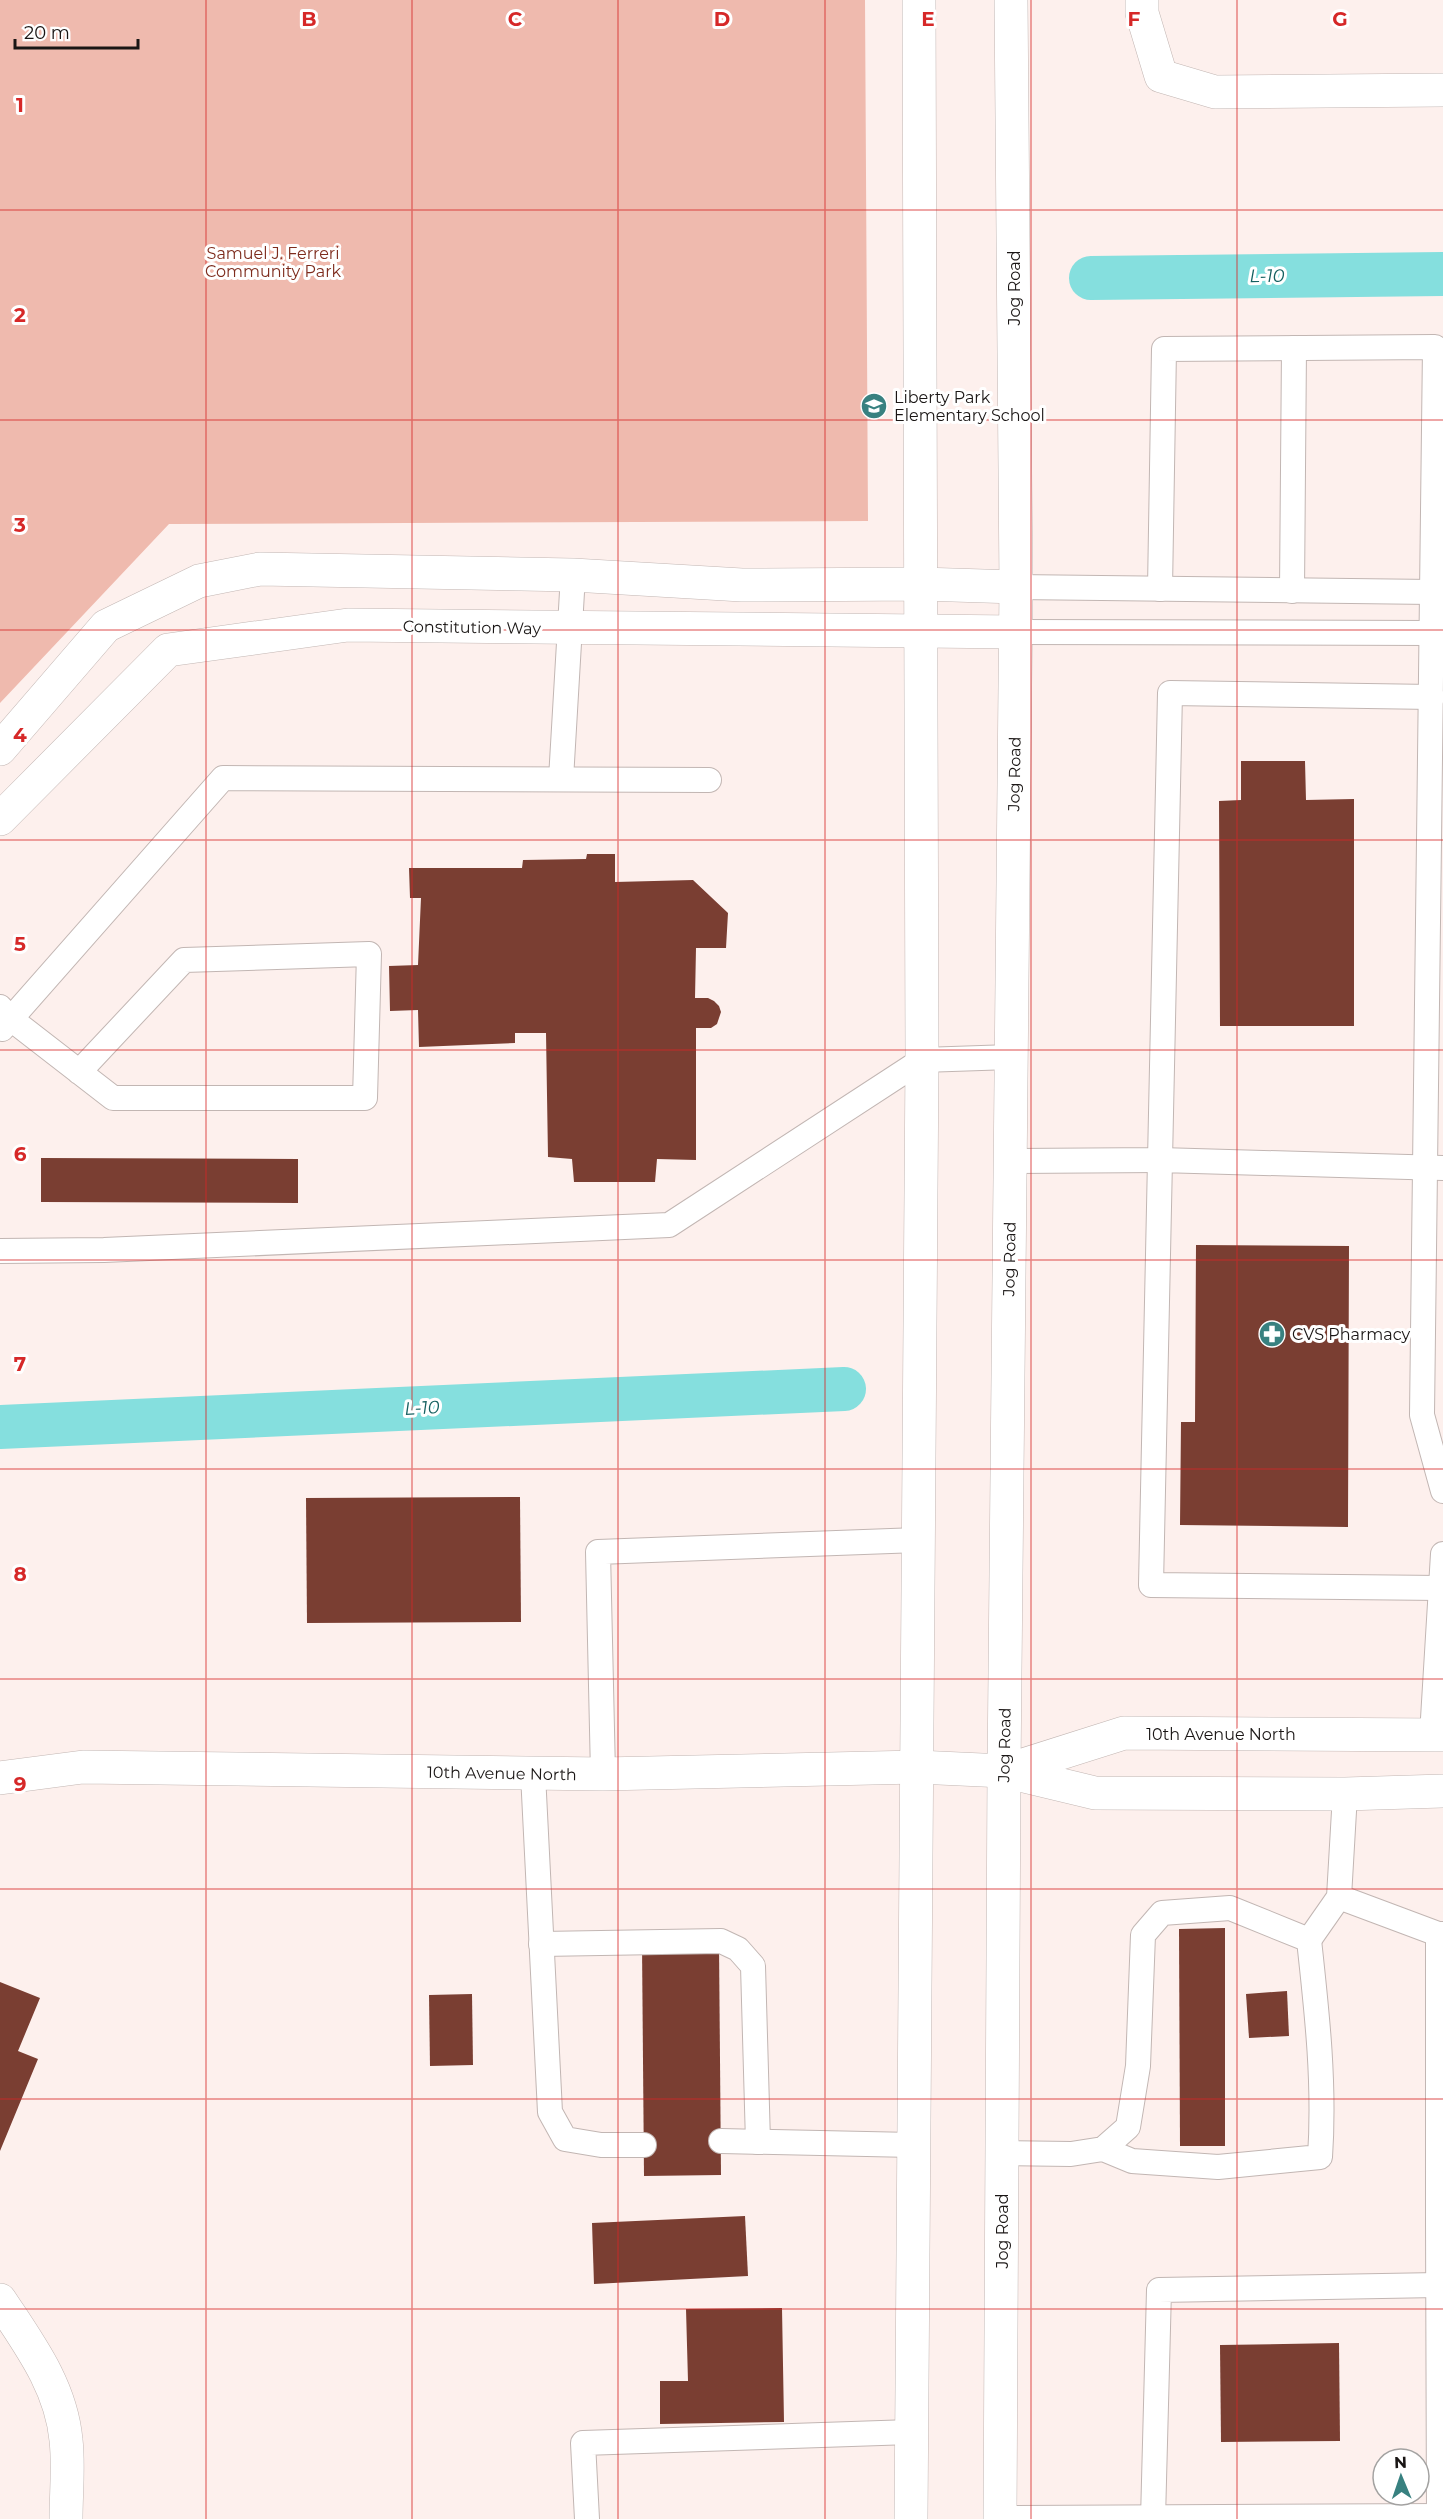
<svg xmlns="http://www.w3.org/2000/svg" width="1443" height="2519" viewBox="0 0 1443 2519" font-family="Montserrat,sans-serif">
<rect width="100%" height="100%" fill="#fdf0ed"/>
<!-- green -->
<path fill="#efbaae" d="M 0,0 L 865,0 L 868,521 L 169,524 L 0,703 Z"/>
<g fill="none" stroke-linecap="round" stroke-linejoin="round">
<!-- canal -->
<g stroke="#85dfde" stroke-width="44">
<path d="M 1091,278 L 1443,274"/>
<path d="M 0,1427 L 844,1389"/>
</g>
</g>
<!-- building -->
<g fill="#7a3e32">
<path d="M 1241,761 L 1305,761 L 1306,800 L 1354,799 L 1354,1026 L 1220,1026 L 1219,801 L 1241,800 Z"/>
<path d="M 587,854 L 615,854 L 615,882 L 693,880 L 728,913 L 726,948 L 696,948 L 695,998 L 708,998 L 714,1001 L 719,1006 L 721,1012 L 717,1024 L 711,1028 L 696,1028 L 696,1160 L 657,1159 L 655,1182 L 574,1182 L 572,1159 L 548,1157 L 546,1033 L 515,1033 L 515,1043 L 419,1047 L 418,1010 L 390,1011 L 389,966 L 418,965 L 421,898 L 410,898 L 409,868 L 522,868 L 523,860 L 586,859 Z"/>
<path d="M 41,1158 L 298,1159 L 298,1203 L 41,1202 Z"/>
<path d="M 1196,1245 L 1349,1246 L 1348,1527 L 1180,1525 L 1181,1422 L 1195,1422 Z"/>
<path d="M 520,1497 L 521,1622 L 307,1623 L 306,1498 Z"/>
<path d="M 1225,1928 L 1225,2146 L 1180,2146 L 1179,1929 Z"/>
<path d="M 719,1944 L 721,2175 L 644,2176 L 642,1945 Z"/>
<path d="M 0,1982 L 40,1998 L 18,2051 L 38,2059 L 0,2151 Z"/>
<path d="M 1287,1991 L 1289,2036 L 1249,2038 L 1246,1994 Z"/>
<path d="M 472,1994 L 473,2065 L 430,2066 L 429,1995 Z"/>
<path d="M 745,2216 L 748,2276 L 594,2284 L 592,2223 Z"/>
<path d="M 782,2308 L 784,2422 L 660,2424 L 660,2381 L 688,2381 L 686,2309 Z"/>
<path d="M 1339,2343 L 1340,2441 L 1221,2442 L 1220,2345 Z"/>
</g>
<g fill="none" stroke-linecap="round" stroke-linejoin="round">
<defs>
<g id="lane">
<path d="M 1016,587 L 1432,592"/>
<path d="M 1160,589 L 1164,349 L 1435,347 L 1422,1415 L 1443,1491"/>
<path d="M 1292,591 L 1294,348"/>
<path d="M 1015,632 L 1432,633"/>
<path d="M 561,779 L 573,575"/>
<path d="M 0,1007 L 11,1019 L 113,1098 L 365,1098 L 369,954 L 184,960 L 79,1072"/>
<path d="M 2,1029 L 223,778 L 709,780"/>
<path d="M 1010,1161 L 1160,1160 L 1170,693 L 1432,697"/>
<path d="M 0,1251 L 104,1250 L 669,1225 L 922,1060 L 1011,1057"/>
<path d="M 1440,1588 L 1151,1585 L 1160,1160 L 1443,1168"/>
<path d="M 1432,1735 L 1443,1554"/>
<path d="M 533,1774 L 550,2112 L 565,2139 L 601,2145 L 644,2145"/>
<path d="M 603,1774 L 598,1552 L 918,1540"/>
<path d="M 1339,1897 L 1438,1934"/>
<path d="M 1309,1940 L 1339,1897 L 1345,1794"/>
<path d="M 541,1944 L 721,1941 L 738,1949 L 753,1966 L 758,2142"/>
<path d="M 721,2141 L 913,2145"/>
<path d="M 1002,2153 L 1071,2154 L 1103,2149 L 1128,2127 L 1138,2066 L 1143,1935 L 1162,1913 L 1230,1908 L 1309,1940 C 1317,2013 1325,2084 1320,2157 L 1218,2167 L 1132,2161 L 1103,2149"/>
<path d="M 1438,2221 L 1438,1934 L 1443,1934"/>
<path d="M 1439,2516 L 1438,2221 L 1443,2221"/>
<path d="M 1000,2518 L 1443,2516"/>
<path d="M 587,2519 L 583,2443 L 911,2432"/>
<path d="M 1153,2519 L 1159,2290 L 1438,2285"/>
</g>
<g id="street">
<path d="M 1142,0 L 1142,13 L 1161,76 L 1215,92 L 1443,90"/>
<path d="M 0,749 L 106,626 L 199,581 L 260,569 L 573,575 L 742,585 L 921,584 L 1016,587"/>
<path d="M 0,819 L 168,650 L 348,625 L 1015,632"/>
<path d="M 0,2300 C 29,2344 61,2386 66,2440 C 69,2466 66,2493 66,2519"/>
</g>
<g id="secondary">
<path d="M 1004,1771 L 1124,1733 L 1443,1735"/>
<path d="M 0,1778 L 83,1767 L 603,1774 L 917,1767 L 1004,1771 L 1095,1793 L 1345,1794 L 1443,1791"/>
<path d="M 911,2519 L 922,1060 L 919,0"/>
<path d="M 1000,2519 L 1004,1771 L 1016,587 L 1011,0"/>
</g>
</defs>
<!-- lane casing -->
<use href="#lane" stroke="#c2b6b3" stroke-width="26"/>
<!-- street casing -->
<use href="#street" stroke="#c2b6b3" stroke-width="34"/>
<!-- secondary casing -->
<use href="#secondary" stroke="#c2b6b3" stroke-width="34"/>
<!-- lane -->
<use href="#lane" stroke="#fff" stroke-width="24"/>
<!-- street -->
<use href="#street" stroke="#fff" stroke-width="33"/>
<!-- secondary -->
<use href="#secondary" stroke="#fff" stroke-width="33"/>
</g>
<!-- grid -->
<path fill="none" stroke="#d62828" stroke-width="1.5" stroke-opacity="0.55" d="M 206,0 L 206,2519M 412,0 L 412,2519M 618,0 L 618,2519M 825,0 L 825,2519M 1031,0 L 1031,2519M 1237,0 L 1237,2519M 0,210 L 1443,210M 0,420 L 1443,420M 0,630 L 1443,630M 0,840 L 1443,840M 0,1050 L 1443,1050M 0,1260 L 1443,1260M 0,1469 L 1443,1469M 0,1679 L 1443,1679M 0,1889 L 1443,1889M 0,2099 L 1443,2099M 0,2309 L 1443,2309"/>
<!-- icons -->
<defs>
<symbol id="school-disc" viewBox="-11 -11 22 22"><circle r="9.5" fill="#388180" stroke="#fff"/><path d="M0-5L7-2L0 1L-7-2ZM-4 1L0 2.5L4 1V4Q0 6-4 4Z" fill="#fff"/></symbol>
<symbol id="pharmacy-disc" viewBox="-11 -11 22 22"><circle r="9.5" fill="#388180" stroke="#fff"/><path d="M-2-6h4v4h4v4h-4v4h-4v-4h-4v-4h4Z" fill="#fff"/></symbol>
</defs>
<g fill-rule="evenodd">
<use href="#school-disc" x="859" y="391" width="30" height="30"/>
<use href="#pharmacy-disc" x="1257" y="1319" width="30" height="30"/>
</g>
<g text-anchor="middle" stroke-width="6" stroke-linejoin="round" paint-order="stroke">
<!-- park labels -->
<g font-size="16" fill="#7e2c1d" stroke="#fff">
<text x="273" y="259">Samuel J. Ferreri<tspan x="273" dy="18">Community Park</tspan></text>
</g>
<!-- street labels -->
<g font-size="16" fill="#1a1615" stroke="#fff">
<text transform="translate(1014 288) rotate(-90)" y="6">Jog Road</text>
<text transform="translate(472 627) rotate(1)" y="6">Constitution Way</text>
<text transform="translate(1014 774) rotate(-89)" y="6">Jog Road</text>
<text transform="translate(1009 1259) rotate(-89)" y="6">Jog Road</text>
<text x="1221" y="1740">10th Avenue North</text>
<text transform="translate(1004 1745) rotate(-89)" y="6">Jog Road</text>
<text transform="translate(502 1773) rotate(1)" y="6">10th Avenue North</text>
<text transform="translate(1002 2231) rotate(-90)" y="6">Jog Road</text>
</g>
<!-- poi labels -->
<g font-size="16" fill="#1a1615" stroke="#fff" text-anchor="start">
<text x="894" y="403">Liberty Park<tspan x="894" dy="18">Elementary School</tspan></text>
<text x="1292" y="1340">CVS Pharmacy</text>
</g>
<!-- water labels -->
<g font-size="18" font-style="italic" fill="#146060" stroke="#fff">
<text transform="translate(1267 276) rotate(-1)" y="6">L-10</text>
<text transform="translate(422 1408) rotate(-3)" y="6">L-10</text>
</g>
</g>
<g font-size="20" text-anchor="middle" font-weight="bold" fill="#d62828" stroke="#fff" stroke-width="6" stroke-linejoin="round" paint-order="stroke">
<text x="309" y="26">B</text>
<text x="515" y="26">C</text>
<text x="722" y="26">D</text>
<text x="928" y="26">E</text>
<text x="1134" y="26">F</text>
<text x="1340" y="26">G</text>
<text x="20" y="112">1</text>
<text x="20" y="322">2</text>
<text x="20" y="532">3</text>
<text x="20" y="742">4</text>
<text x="20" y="951">5</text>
<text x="20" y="1161">6</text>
<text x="20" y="1371">7</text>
<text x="20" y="1581">8</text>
<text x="20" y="1791">9</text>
</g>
<!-- north arrow -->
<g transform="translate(1401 2477) rotate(358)"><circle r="28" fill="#ffffff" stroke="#a3a2a1" stroke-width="1.5"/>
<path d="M0-4.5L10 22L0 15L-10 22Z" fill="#388180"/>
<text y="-9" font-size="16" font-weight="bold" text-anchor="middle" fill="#1a1615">N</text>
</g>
<!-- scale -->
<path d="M15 39v9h123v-9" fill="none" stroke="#1a1615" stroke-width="3"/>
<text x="24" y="39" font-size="18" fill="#1a1615" stroke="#ffffff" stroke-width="4.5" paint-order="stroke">20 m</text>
</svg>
